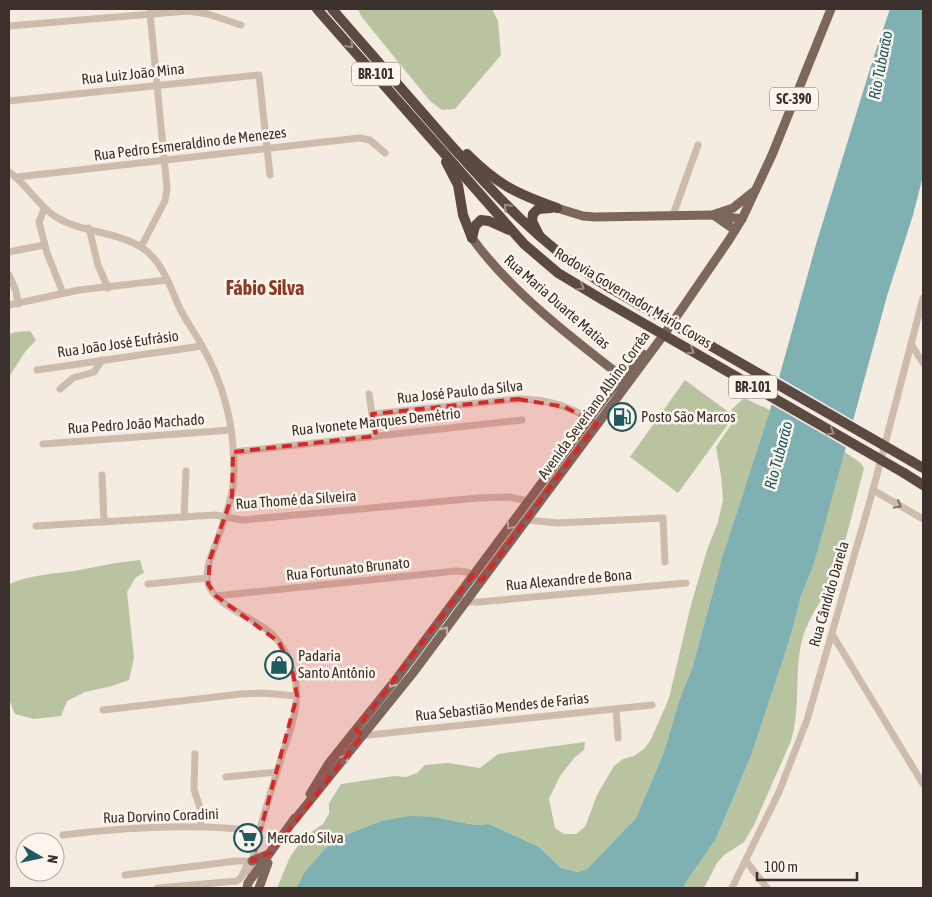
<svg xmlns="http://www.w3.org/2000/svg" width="932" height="897" viewBox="0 0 932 897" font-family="'Asap Condensed',sans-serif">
<rect width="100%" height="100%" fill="#f4ebe1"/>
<!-- green -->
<g fill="#b8c4a0">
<path d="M 358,9 L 492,9 L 498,21 L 501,55 L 455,109 L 442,110 L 430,101 L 361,16 Z"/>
<path d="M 30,331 L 36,340 L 25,352 L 9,377 L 9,334 L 16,332 Z"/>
<path d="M 685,380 L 734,416 L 678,493 L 630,457 Z"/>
<path d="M 744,398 L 770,410 L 722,558 L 692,669 L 679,701 L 664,752 L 636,818 L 587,869 L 578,872 L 561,868 L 539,847 L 489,824 L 475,825 L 434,817 L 381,821 L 340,837 L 304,873 L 296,888 L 277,888 L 290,857 L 304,837 L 323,824 L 329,814 L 329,803 L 341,784 L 394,776 L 406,777 L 417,773 L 425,765 L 448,763 L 480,768 L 498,754 L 585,742 L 584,750 L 575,757 L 560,776 L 549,799 L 555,828 L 564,834 L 576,834 L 585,827 L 597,795 L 614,766 L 623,759 L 634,756 L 644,749 L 650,741 L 660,719 L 669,698 L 691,605 L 707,550 L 718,522 L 723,500 L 721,476 L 716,447 L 737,416 L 731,410 Z"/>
<path d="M 843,451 L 861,463 L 864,468 C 855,502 847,538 836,571 C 827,595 809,614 802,640 C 794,673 801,708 791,741 L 754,825 L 744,842 L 724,855 L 717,863 L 704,888 L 683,888 L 686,882 L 716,839 L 752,753 L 791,635 L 801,596 L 814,564 Z"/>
<path d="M 140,560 L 144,573 L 136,577 L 127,592 L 134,658 L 129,680 L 112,686 L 85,692 L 67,701 L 61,716 L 34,719 L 15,714 L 9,699 L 9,584 C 30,575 52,574 74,571 C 96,567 117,562 140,560 Z"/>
</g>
<!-- water -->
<path fill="#7fb0b2" d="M 890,9 L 923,9 L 923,176 L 913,215 L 887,296 L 814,564 L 801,596 L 791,635 L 752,753 L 716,839 L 686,882 L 683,888 L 296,888 L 304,873 L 324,850 L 340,837 L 381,821 L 410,816 L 434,817 L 475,825 L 489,824 L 539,847 L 561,868 L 578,872 L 587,869 L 636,818 L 664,752 L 679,701 L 692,669 L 722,558 L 770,410 L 817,241 L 874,56 Z"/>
<!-- pier -->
<path fill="#f4ebe1" d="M 777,376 L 856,422 L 847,448 L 769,403 Z"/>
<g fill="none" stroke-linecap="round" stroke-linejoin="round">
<!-- minor -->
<g stroke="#cdbbac" stroke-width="7">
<path d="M 9,26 L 188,11 L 208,14 L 241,25"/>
<path d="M 9,101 L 259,75 L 270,175"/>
<path d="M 9,172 C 27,184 37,205 56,217 C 82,233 115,231 141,247 C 163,261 170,287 180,309 C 187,322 195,333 202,346 C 225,386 235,429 234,475 C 233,497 225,517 218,538 C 213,551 206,566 207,580 C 211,605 255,618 272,634 C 282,644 289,658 293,672 C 302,699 292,726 283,752 C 274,781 265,810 257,839 C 254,854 250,867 250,882"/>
<path d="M 17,177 L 359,138 L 370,140 L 385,153"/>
<path d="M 44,209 L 39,222 L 47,253 L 63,293"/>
<path d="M 673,215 L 698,145"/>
<path d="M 89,228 L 98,265 L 108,288"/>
<path d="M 141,247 L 165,201 L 167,188 L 150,13"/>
<path d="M 9,252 L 44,245"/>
<path d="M 9,275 L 16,291 L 18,304"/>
<path d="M 9,305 L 79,290 L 167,280"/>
<path d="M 911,344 L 923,363"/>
<path d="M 37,370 L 202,346"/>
<path d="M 60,389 L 73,378 L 94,372 L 102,360"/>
<path d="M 369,394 L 372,414"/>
<path d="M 376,436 L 372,414 L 518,399 C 546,398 575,408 597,424"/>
<path d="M 43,444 L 231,430"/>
<path d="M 233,452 L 522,420"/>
<path d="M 102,475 L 104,522"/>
<path d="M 873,490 L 923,519"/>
<path d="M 184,517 L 186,471"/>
<path d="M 526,520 L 558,523 L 663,518 L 665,562"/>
<path d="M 36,526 L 215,515 L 242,520 L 478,498 L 508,497 L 529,501"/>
<path d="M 148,584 L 207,578"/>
<path d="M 216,596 L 456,571 L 467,572 L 481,581"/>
<path d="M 462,600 L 466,602 L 479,602 L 686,583"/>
<path d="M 832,634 L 923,784"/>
<path d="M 616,709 L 618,738"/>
<path d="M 103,710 L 241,694 L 262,693 L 297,696"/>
<path d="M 360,733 L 363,735 L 369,735 L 652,705"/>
<path d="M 195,754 L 194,789 L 200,808 L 201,827"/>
<path d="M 226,777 L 277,772"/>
<path d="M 63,835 C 129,827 194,823 259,831"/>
<path d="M 746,861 L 767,888"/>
<path d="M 125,875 L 236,861 L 252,861"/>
<path d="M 158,888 L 237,881 C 246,876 242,867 252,861"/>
<path d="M 732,888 L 779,792 L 807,720 L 873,490 L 923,298"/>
</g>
<!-- major -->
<g stroke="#7d675c" stroke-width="9">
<path d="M 557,208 L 583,216 L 595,217 L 713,215 L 742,219"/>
<path d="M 715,214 L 733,208 L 753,192"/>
<path d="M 715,216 L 735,230"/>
<path d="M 472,238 C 510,291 574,340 626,380"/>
<path d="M 310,794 L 329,763 L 397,678 L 607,395 L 643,354"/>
<path d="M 292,823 L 413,673 L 668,329 L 729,240 L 742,219 L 772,155 L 831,9"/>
<path d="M 252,861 L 269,854"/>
<path d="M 247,888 L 248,883 L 295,818"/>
<path d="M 259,888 L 268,863"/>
</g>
<!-- highway -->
<g stroke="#5c4a42" stroke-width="10">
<path d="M 317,9 L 524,244 L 558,273 L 603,300"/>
<path d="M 332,9 C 369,51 405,93 442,135 C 494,194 542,247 610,288"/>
<path d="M 467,154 C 498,185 517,194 557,208"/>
<path d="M 446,162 L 458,185 L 463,215 L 472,238"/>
<path d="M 539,235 L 532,221 L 533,214 L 538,209 L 551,208"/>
<path d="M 472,238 L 475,226 L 481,220 L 489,221 L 509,230"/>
<path d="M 911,461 L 923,468"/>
<path d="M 904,473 L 923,485"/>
</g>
<!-- highway-bridge -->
<g stroke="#5c4a42" stroke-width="10">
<path d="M 610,288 L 911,461"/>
<path d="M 603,300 L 904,473"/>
</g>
</g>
<!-- one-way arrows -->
<defs><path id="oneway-chevron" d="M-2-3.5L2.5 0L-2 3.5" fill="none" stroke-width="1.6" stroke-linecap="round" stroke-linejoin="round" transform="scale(1.25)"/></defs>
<g stroke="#9c8e87">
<use href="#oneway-chevron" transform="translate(350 45) rotate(48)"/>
<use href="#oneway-chevron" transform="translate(507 207) rotate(-134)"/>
<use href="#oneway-chevron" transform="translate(581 287) rotate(30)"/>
<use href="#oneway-chevron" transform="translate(691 351) rotate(30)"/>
<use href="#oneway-chevron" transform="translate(831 432) rotate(30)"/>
</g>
<use stroke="#7d6f65" href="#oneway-chevron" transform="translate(898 505) rotate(29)"/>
<g stroke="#c2b5ac">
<use href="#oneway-chevron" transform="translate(510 526) rotate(127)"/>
<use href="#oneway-chevron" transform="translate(445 630) rotate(-53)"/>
<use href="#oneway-chevron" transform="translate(392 684) rotate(128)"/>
<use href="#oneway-chevron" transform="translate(345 758) rotate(-51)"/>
</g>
<!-- marked area -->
<path fill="#d62828" fill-opacity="0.2" stroke="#d62828" stroke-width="4" stroke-dasharray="10 6" stroke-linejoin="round" d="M 518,399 L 565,407 L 597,424 L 481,581 L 473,575 L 356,730 L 363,735 L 271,853 L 252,861 L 297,696 L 293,673 L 279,642 L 216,596 L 208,584 L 210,559 L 232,496 L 233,452 L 376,436 L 372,414 Z"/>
<!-- icons -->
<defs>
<symbol id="fuel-ring" viewBox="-11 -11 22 22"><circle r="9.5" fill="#fbf5ee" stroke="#1f5a5e" stroke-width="1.5"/><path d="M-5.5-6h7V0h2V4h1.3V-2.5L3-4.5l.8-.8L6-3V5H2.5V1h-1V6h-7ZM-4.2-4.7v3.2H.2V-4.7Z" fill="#1f5a5e"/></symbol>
<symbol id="shop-ring" viewBox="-11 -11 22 22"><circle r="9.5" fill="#fbf5ee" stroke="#1f5a5e" stroke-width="1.5"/><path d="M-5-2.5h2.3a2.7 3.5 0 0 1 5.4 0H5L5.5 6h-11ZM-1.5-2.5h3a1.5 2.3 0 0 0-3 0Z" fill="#1f5a5e"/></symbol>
<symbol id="supermarket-ring" viewBox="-11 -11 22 22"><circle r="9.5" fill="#fbf5ee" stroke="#1f5a5e" stroke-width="1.5"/><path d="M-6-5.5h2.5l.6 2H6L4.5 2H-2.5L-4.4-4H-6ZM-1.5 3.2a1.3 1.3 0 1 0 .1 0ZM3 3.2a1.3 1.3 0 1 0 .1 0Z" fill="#1f5a5e"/></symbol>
</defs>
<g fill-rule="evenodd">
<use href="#fuel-ring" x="606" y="401" width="32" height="32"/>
<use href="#shop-ring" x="263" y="649" width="32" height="32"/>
<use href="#supermarket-ring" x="232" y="822" width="32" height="32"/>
</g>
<g text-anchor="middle" stroke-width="5" stroke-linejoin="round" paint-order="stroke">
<!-- shield labels -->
<g fill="#fbf5ee" stroke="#756b66" stroke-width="1">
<rect x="352" y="62.5" width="48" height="23" rx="4"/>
<rect x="770" y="87.5" width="48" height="23" rx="4"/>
<rect x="729" y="375.5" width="48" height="23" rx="4"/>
</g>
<g font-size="14" font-weight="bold" fill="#3b302b">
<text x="376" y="79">BR-101</text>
<text x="794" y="104">SC-390</text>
<text x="753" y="392">BR-101</text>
</g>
<!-- street labels -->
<g font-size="15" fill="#3b302b" stroke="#fbf5ee">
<text transform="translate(133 74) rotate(-6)" y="5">Rua Luiz João Mina</text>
<text transform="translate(190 144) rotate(-7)" y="5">Rua Pedro Esmeraldino de Menezes</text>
<text transform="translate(633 298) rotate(31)" y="5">Rodovia Governador Mário Covas</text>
<text transform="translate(557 302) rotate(41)" y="5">Rua Maria Duarte Matias</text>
<text transform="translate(118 344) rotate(-8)" y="5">Rua João José Eufrásio</text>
<text transform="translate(460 392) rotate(-6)" y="5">Rua José Paulo da Silva</text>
<text transform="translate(594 405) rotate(-54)" y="5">Avenida Severiano Albino Corrêa</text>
<text transform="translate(376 422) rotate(-6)" y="5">Rua Ivonete Marques Demétrio</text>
<text transform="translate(136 424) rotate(-4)" y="5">Rua Pedro João Machado</text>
<text transform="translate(296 500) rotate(-4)" y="5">Rua Thomé da Silveira</text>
<text transform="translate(348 569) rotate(-6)" y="5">Rua Fortunato Brunato</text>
<text transform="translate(569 580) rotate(-5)" y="5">Rua Alexandre de Bona</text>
<text transform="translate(829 594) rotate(-74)" y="5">Rua Cândido Darela</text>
<text transform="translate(502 707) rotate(-6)" y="5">Rua Sebastião Mendes de Farias</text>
<text transform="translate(161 816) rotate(-2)" y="5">Rua Dorvino Coradini</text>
</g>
<!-- poi labels -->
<g font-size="15" fill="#3b302b" stroke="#fbf5ee" text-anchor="start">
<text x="641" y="422">Posto São Marcos</text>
<text x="298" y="661">Padaria<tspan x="298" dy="17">Santo Antônio</tspan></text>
<text x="267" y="843">Mercado Silva</text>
</g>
<!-- water labels -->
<g font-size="16" font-style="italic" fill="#1f5a5e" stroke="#fbf5ee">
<text transform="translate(880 65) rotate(-79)" y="6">Rio Tubarão</text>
<text transform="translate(778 455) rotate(-75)" y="6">Rio Tubarão</text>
</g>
<!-- district labels -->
<g font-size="20" font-weight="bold" fill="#8c3b22" stroke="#fbf5ee">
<text x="265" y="295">Fábio Silva</text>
</g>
</g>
<!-- border -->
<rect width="932" height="897" fill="none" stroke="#3b302b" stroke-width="20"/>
<!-- north arrow -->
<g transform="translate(40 857) rotate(99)"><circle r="24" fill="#fbf5ee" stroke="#aea6a0"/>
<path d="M0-4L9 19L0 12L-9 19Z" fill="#1f5a5e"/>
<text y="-8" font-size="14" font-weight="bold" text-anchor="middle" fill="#3b302b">N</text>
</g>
<!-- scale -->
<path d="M757 872v8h100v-8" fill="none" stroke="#3b302b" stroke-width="2.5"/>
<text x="764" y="872" font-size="15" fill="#3b302b" stroke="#fbf5ee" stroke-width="4" paint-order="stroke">100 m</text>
</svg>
